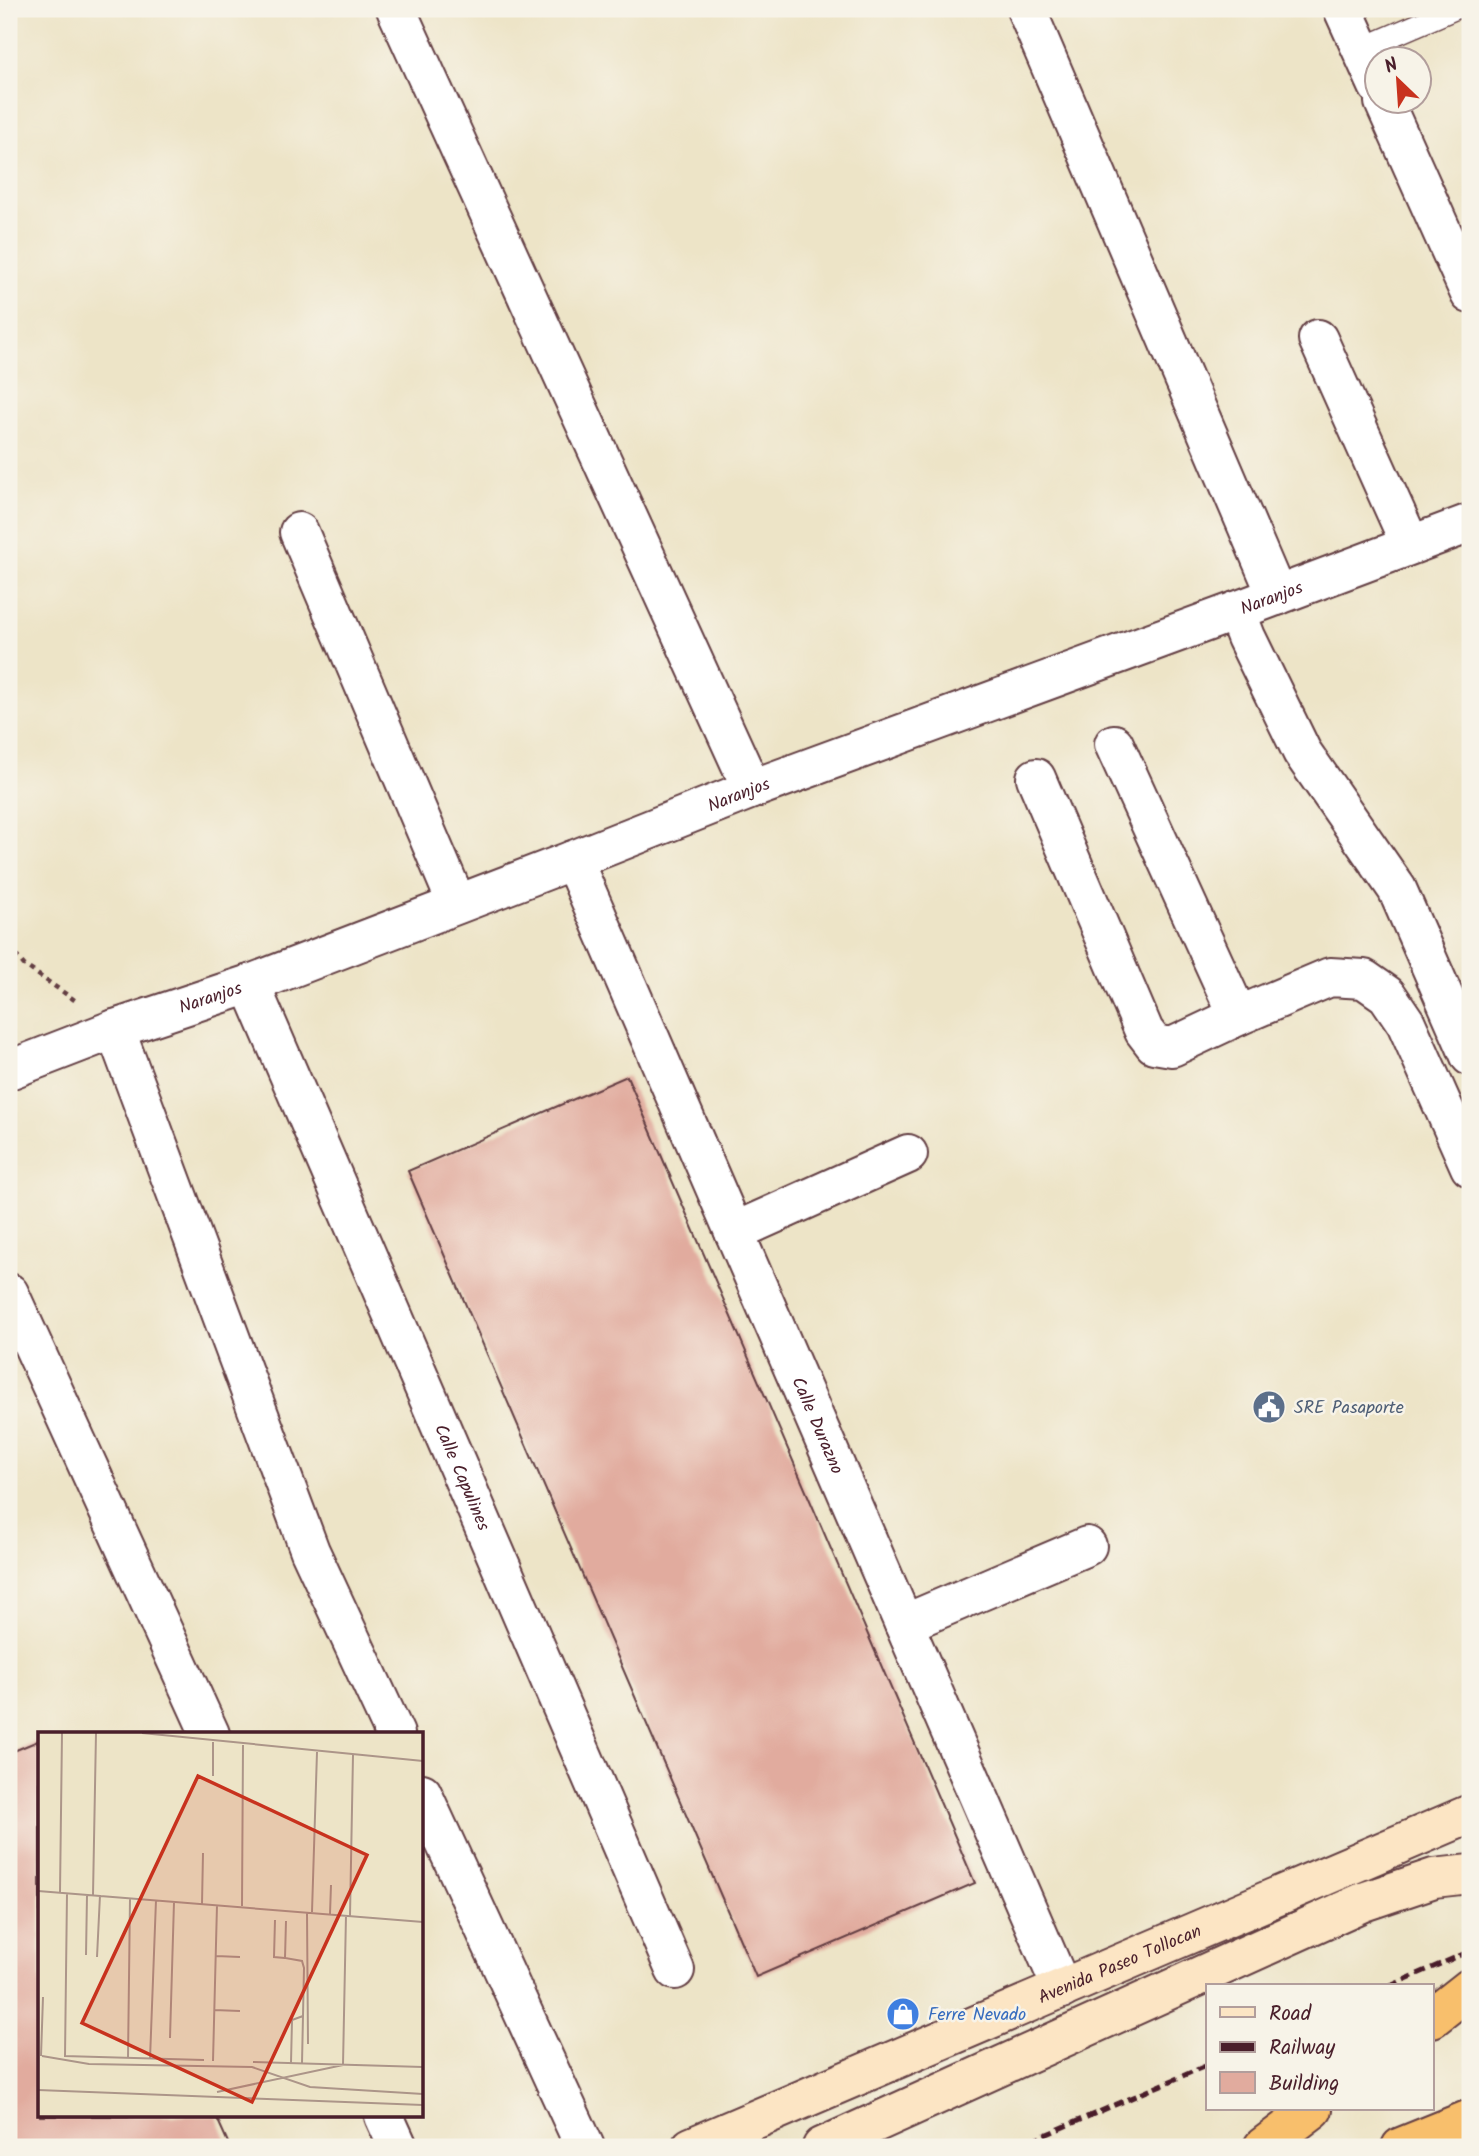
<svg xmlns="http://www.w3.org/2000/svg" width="1479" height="2156" viewBox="0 0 1479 2156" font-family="Kalam,sans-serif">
<rect width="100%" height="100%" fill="#f7f3e8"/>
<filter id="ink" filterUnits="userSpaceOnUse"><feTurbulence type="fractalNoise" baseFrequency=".0143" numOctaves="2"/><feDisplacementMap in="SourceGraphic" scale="14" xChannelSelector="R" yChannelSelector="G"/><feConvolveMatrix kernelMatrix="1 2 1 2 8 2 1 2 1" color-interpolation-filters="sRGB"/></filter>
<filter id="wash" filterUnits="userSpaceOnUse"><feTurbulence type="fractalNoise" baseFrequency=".00686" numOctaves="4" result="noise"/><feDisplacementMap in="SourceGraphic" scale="28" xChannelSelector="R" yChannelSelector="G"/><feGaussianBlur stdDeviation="1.57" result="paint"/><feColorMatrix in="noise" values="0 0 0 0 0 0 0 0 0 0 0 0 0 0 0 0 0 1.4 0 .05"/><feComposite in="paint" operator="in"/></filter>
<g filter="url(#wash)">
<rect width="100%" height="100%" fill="#ede4c7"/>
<g id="blocks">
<!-- building -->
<g fill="#e1ab9e">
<path d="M 627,1076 L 975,1883 L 756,1977 L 408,1171 Z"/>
<path d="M 40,1740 L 40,2116 L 216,2116 L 230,2147 L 9,2147 L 9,1753 Z"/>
</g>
</g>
</g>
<g filter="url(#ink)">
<use href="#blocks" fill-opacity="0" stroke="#623d42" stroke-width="2"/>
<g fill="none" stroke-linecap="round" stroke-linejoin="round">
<defs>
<path id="service" d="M 1361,49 L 1454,9"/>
<g id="minor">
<path d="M 396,9 L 752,789"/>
<path d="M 1026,9 L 1277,596"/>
<path d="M 1343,9 L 1378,86"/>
<path d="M 1384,102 L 1470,294"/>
<path d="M 1318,339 L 1410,544"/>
<path d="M 299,532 L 457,904"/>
<path d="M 1236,611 L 1246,637 L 1302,752 L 1397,889 L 1470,1056"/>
<path d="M 1114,744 L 1238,1016 L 1330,977 L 1364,979 L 1387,995 L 1406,1023 L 1470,1167"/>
<path d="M 1036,778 L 1144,1031 L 1154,1044 L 1172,1047 L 1238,1016"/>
<path id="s1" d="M 573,860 L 1062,1989"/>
<path id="s2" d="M 250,984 L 675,1970"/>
<path d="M 115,1029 L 310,1551 L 395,1734"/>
<path d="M 734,1232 L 908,1154"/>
<path d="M 9,1293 L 210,1734"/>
<path d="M 904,1624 L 1087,1546"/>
<path d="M 422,1793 L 585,2147"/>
<path d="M 384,2116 L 398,2147"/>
</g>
<g id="tertiary">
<path id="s3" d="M 9,1070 L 115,1029 L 250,984 L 573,860 L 752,789 L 1236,611 L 1470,523"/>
</g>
<g id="secondary">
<path id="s4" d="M 691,2147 L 1470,1814"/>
<path d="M 822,2147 L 1363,1902 L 1434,1878 L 1470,1874"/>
</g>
<g id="trunk">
<path d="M 1432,2018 L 1470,1988"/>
<path d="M 1263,2147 L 1313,2109"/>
<path d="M 1401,2147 L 1470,2119"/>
</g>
</defs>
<!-- service casing -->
<use href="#service" stroke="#623d42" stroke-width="24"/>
<!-- minor casing -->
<use href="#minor" stroke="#623d42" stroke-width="42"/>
<!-- tertiary casing -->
<use href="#tertiary" stroke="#623d42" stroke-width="42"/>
<!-- secondary casing -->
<use href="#secondary" stroke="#623d42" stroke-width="42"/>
<!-- trunk casing -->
<use href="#trunk" stroke="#623d42" stroke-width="42"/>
<!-- path -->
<path stroke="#623d42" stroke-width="4.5" stroke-dasharray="5 5" stroke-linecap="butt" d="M 9,947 L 24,965 L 76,1001"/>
<!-- service -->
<use href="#service" stroke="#fff" stroke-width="21"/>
<!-- minor -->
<use href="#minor" stroke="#fff" stroke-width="38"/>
<!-- tertiary -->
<use href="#tertiary" stroke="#fff" stroke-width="38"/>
<!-- secondary -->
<use href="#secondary" stroke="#fce5c4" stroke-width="38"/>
<!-- trunk -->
<use href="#trunk" stroke="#f8bf6c" stroke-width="38"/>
<!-- rail -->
<g stroke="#4a1f2b" stroke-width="5" stroke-dasharray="10 5" stroke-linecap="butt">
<path d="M 1390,1986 L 1470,1951"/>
<path d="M 1017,2147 L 1208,2065"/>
</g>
</g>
</g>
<!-- icons -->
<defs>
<symbol id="civic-disc" viewBox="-11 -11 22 22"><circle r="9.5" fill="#5c6f8a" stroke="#f7f3e8"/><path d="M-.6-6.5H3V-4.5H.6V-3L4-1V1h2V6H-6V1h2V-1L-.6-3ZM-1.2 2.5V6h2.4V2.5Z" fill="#fff"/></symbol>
<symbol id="shop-disc" viewBox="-11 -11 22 22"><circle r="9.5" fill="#3f7fe0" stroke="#f7f3e8"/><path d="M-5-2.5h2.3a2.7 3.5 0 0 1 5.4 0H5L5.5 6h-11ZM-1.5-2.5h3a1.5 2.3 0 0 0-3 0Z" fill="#fff"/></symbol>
</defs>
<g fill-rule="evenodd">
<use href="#civic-disc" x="1250" y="1388" width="38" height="38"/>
<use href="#shop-disc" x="884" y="1995" width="38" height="38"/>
</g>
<g text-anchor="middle" stroke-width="5" stroke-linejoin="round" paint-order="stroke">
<!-- street labels -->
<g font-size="18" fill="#4a1f2b" stroke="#f7f3e8">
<text dy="6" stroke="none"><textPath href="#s3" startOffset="1348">Naranjos</textPath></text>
<text dy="6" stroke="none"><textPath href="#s3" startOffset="780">Naranjos</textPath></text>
<text dy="6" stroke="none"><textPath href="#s3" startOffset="214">Naranjos</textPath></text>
<text dy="6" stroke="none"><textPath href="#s1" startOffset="616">Calle Durazno</textPath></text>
<text dy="6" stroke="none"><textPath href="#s2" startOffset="537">Calle Capulines</textPath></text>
<text dy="6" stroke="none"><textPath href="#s4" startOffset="466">Avenida Paseo Tollocan</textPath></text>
</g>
<!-- service labels -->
<g font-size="18" fill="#4e5e75" stroke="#f7f3e8" text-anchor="start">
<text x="1294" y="1413">SRE Pasaporte</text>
</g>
<!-- shop labels -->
<g font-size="18" fill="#366cbe" stroke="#f7f3e8" text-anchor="start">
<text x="928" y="2020">Ferre Nevado</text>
</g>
</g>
<!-- overview -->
<g transform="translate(38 1732)">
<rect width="385" height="385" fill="#ede4c7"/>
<path fill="none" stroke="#ac9589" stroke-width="2" d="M 104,1 L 385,29M 175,44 L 175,10M 0,159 L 385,190M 22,160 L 24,1M 55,163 L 58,1M 164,172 L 165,121M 204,174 L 205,13M 269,180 L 270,312M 274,180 L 279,20M 292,182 L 293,153M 312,184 L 315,23M 237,188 L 236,225 L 247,226M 248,189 L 247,226 L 264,229 L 266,236 L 264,331M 48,223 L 49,163M 178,224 L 202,225M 59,225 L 62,163M 176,278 L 202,279M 132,306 L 136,170M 3,324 L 5,265M 4,324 L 51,332 L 214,335 L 272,355 L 385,362M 26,324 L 166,328M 27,324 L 29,161M 90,326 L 92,166M 112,327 L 118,168M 175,329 L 179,173M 215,330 L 385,335M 253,331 L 254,288 L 265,284M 305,333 L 308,183M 0,358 L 385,373M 179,360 L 305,333"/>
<path fill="#c8321e" fill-opacity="0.15" stroke="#c8321e" stroke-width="3.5" d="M 160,44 L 329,123 L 214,370 L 44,291 Z"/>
<rect width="385" height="385" fill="none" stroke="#4a1f2b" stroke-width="3.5"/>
</g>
<!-- margin -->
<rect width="1479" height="2156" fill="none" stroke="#f7f3e8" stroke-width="35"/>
<!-- legend -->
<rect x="1206" y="1984" width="228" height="126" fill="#f7f3e8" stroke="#b29e9c" stroke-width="2"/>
<rect x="1220" y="2007" width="35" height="10" fill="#fce5c4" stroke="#b29e9c" stroke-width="2"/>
<text x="1269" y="2020" font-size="21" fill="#4a1f2b">Road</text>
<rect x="1220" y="2042" width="35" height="10" fill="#4a1f2b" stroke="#b29e9c" stroke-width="2"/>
<text x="1269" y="2054" font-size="21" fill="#4a1f2b">Railway</text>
<rect x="1220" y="2072" width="35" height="21" fill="#e1ab9e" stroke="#b29e9c" stroke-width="2"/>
<text x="1269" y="2090" font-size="21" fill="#4a1f2b">Building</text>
<!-- north arrow -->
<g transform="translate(1398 80) rotate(335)"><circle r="33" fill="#f7f3e8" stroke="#b29e9c" stroke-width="2"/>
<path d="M0-5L12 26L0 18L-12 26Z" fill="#c8321e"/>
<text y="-10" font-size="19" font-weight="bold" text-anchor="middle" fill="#4a1f2b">N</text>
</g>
</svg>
